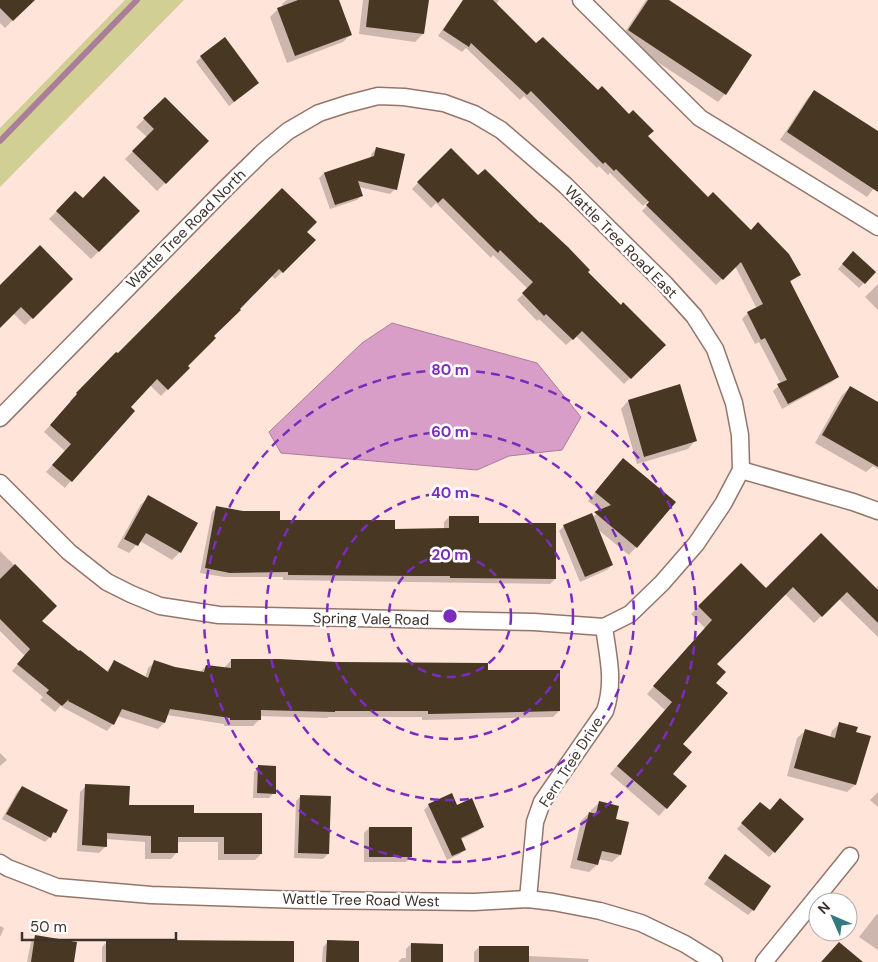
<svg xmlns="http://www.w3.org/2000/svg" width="878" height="962" viewBox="0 0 878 962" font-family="'DM Sans',sans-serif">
<rect width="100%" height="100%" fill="#ffe4da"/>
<!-- green -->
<path fill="#d1cf94" d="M 125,0 L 184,0 L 0,187 L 0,128 Z"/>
<!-- water -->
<path fill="#d99ec7" stroke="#aa7d98" d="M 392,323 L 537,363 L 581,417 L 562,450 L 509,456 L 477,470 L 281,453 L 269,432 L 362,343 Z"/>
<!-- shadow -->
<g fill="#0003">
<path d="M 0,0 L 33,0 L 5,28 L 0,23 Z"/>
<path d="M 287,0 L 338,0 L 351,34 L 343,42 L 287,63 L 270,17 L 278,9 L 283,7 L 282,4 Z"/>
<path d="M 363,0 L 428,0 L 423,34 L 415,42 L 359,34 Z"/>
<path d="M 463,0 L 499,0 L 496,5 L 536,45 L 647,136 L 708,198 L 751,231 L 799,275 L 789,283 L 838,377 L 832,382 L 782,409 L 773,391 L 781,384 L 759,342 L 755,344 L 742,319 L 748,313 L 757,309 L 735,266 L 716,285 L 642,211 L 651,201 L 650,200 L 643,206 L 610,173 L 608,175 L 599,166 L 597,168 L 524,96 L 520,100 L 466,48 L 462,52 L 438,36 Z"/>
<path d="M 646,0 L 666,0 L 725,94 L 718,102 L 621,38 Z"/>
<path d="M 201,57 L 253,88 L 229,106 L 196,62 Z"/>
<path d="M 815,91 L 878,133 L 878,183 L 867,197 L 780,140 L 807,99 Z"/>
<path d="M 165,99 L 207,141 L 157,191 L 125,159 L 147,137 L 136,127 Z"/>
<path d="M 377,148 L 395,189 L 390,194 L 359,187 L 362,195 L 357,200 L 330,209 L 319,178 L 323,174 L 370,159 L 372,153 Z"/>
<path d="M 451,149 L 478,177 L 586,272 L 621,307 L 664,345 L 624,384 L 576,336 L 566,345 L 539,319 L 537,321 L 517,300 L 528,289 L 493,255 L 491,258 L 436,203 L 431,208 L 412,189 Z"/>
<path d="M 75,193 L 83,200 L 139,211 L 91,259 L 49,219 Z"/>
<path d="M 305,232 L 314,240 L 275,279 L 271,275 L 213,336 L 186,366 L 188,368 L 161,396 L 150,385 L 129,407 L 65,488 L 46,472 L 65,451 L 44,432 L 71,402 L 70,401 L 116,353 L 118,355 Z"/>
<path d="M 848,258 L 864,283 L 859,288 L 838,269 Z"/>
<path d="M 72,279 L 25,325 L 13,313 L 0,327 L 0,287 Z"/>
<path d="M 878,284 L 878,310 L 865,297 Z"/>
<path d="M 850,388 L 878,403 L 878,469 L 873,466 L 866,472 L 815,443 L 842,395 Z"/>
<path d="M 628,401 L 695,441 L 688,449 L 637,464 L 621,409 Z"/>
<path d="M 616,468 L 636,547 L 629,555 L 596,528 L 612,565 L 607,570 L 580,582 L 559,531 L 564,526 L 592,517 L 601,511 L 588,501 Z"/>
<path d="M 149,497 L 180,552 L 172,560 L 140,541 L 129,553 L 117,547 L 141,504 Z"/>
<path d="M 217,507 L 279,521 L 394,530 L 444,530 L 444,522 L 449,517 L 478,524 L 555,579 L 550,584 L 283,580 L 283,577 L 224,577 L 200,573 L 212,512 Z"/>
<path d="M 821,535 L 875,589 L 878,586 L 878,637 L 839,599 L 814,623 L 785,594 L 715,664 L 715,683 L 681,744 L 671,774 L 666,808 L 659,816 L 610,774 L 665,710 L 647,694 L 705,628 L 691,614 L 741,565 L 766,590 Z"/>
<path d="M 0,551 L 55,606 L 40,621 L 106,672 L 114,662 L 145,678 L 148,668 L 155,662 L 175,668 L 200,672 L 206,666 L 225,669 L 225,667 L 231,660 L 486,671 L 559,711 L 553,717 L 422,720 L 422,717 L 329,717 L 327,718 L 259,716 L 259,720 L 253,726 L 224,726 L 224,724 L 167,715 L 164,723 L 158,729 L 117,716 L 113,724 L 107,731 L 62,707 L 65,701 L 55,712 L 40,700 L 43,697 L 12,671 L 25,656 L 0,631 Z"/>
<path d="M 840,723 L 855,732 L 855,785 L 847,792 L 787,776 L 797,738 L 805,731 L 830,738 L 832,731 Z"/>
<path d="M 0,753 L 7,760 L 0,766 Z"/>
<path d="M 259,767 L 274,793 L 269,798 L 253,798 L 254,772 Z"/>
<path d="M 86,786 L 127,806 L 193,814 L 261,854 L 255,860 L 218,860 L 218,842 L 177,842 L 177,852 L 171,859 L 145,859 L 145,842 L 106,839 L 105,847 L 99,853 L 77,851 L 80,792 Z"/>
<path d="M 22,787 L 55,832 L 45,842 L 2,819 L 17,792 Z"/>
<path d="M 878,792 L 878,807 L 870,800 Z"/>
<path d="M 301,796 L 328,854 L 323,859 L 294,858 L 296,801 Z"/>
<path d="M 599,803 L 614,820 L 620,855 L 612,862 L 599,859 L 597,865 L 589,872 L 570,868 L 581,821 L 589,813 L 591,814 L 591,810 Z"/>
<path d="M 429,805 L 457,807 L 483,826 L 478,831 L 460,840 L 465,849 L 460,854 L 447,860 L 424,810 Z"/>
<path d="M 755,808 L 774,852 L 769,857 L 737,829 Z"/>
<path d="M 369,828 L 411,857 L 406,862 L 364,862 L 364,833 Z"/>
<path d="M 725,856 L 753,910 L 748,915 L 704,884 Z"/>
<path d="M 877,914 L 878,915 L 878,950 L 859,937 Z"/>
<path d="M 0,926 L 4,928 L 0,937 Z"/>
<path d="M 36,936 L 73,962 L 27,962 L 31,942 Z"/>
<path d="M 107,942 L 292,962 L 102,962 L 102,947 Z"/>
<path d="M 328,942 L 357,962 L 322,962 L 323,947 Z"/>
<path d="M 411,944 L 442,962 L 398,962 L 402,958 L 406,958 L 406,949 Z"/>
<path d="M 479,947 L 528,956 L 589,959 L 588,962 L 474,962 L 474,952 Z"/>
</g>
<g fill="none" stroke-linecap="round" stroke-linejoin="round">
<!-- stream -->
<path stroke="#aa7d98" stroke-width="6" d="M 0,141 L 137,0"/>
</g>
<!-- building -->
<g fill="#483823">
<path d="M 0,0 L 35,0 L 13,21 L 0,8 Z"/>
<path d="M 298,0 L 339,0 L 352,35 L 295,56 L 277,8 Z"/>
<path d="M 369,0 L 429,0 L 424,34 L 366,27 Z"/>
<path d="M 463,0 L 493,0 L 536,43 L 543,37 L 598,90 L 602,86 L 629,114 L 633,110 L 654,131 L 648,136 L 708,197 L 713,192 L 751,230 L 758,222 L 789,254 L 801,275 L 790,281 L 839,377 L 788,404 L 777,384 L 787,380 L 765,338 L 761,340 L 747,312 L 763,304 L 741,262 L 723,280 L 646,205 L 649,202 L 616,169 L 614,171 L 605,162 L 603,164 L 531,91 L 527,95 L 471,43 L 469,47 L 443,30 Z"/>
<path d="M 648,0 L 669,0 L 752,55 L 726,95 L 628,30 Z"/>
<path d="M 225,37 L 259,83 L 234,102 L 200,56 Z"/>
<path d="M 814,90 L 878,131 L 878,192 L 787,132 Z"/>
<path d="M 165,97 L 209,141 L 166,184 L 132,151 L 154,129 L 143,118 Z"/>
<path d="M 376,147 L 405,154 L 397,190 L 358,181 L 363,196 L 335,205 L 324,173 L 323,173 L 374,156 Z"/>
<path d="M 451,148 L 478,175 L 485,169 L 540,223 L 541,222 L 568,247 L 590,270 L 588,272 L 621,305 L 623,302 L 666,345 L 631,379 L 582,331 L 573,340 L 546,314 L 544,316 L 522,293 L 533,282 L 500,250 L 498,253 L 443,198 L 438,203 L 417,182 Z"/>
<path d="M 104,176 L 140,211 L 99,252 L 56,211 L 75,191 L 83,198 Z"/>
<path d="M 282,188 L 317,222 L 307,232 L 316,240 L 283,273 L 279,269 L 240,309 L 241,310 L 214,336 L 216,338 L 188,366 L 190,368 L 168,390 L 157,379 L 131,407 L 135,411 L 72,482 L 52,465 L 71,444 L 50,425 L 77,394 L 76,393 L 116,352 L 118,353 Z"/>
<path d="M 40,245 L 73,279 L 33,319 L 21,307 L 0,328 L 0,285 Z"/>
<path d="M 853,251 L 876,272 L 865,284 L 842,264 Z"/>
<path d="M 680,384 L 697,441 L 644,457 L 628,400 Z"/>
<path d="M 850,386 L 878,402 L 878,467 L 822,435 Z"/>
<path d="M 623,458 L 676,502 L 637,548 L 594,512 L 611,505 L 595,492 Z"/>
<path d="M 148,495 L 198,523 L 181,553 L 146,533 L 138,546 L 124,539 Z"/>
<path d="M 216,506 L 243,511 L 280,511 L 280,520 L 395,520 L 395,529 L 449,528 L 449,516 L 479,516 L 479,523 L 556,523 L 556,579 L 450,578 L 450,576 L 419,576 L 288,575 L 288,572 L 230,573 L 205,568 Z"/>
<path d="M 592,513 L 613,565 L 585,577 L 563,525 Z"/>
<path d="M 821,533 L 878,590 L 878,623 L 847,592 L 822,617 L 793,587 L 717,664 L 726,672 L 716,683 L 728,693 L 683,744 L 692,752 L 673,774 L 687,786 L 667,809 L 617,766 L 672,702 L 653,686 L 712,620 L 698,606 L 741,563 L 766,588 Z"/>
<path d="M 15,564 L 57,606 L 42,621 L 79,651 L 80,650 L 108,672 L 114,660 L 148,678 L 154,660 L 175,667 L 204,672 L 206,665 L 231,668 L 231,659 L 279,659 L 337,662 L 488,663 L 488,670 L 560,670 L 560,711 L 428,714 L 428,711 L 335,711 L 335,712 L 261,710 L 261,720 L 230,720 L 230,718 L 170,709 L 165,723 L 122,709 L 114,725 L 68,701 L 69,699 L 62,706 L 46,693 L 49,690 L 17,664 L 30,649 L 0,619 L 0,579 Z"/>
<path d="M 839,722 L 858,727 L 856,732 L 871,736 L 856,785 L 794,768 L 805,729 L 835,738 Z"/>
<path d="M 258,765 L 276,766 L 276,794 L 257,793 Z"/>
<path d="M 85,784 L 130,786 L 129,805 L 194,805 L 194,813 L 262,813 L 262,854 L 224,854 L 224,837 L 178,837 L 178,853 L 151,853 L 151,836 L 107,833 L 107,847 L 82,845 Z"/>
<path d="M 22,786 L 68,810 L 56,833 L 53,832 L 51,838 L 6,814 Z"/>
<path d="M 452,793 L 457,805 L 472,798 L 484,827 L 461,838 L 466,850 L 452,856 L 428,804 Z"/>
<path d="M 300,795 L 331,796 L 329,854 L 298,853 Z"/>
<path d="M 780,798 L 804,819 L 775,853 L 741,823 L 760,802 L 770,810 Z"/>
<path d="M 599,801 L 619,806 L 616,819 L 629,822 L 621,855 L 602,851 L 598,865 L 577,860 L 589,812 L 596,814 Z"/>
<rect x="369" y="827" width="43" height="30"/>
<path d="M 725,854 L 771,886 L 754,911 L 708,878 Z"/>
<path d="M 35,935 L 77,942 L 74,962 L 31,962 Z"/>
<path d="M 158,940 L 294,941 L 294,962 L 106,962 L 106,941 Z"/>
<path d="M 327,940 L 359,941 L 359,962 L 326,962 Z"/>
<path d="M 839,942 L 863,962 L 821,962 Z"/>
<path d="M 411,943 L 443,944 L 443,962 L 411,962 Z"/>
<rect x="479" y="946" width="50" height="16"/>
</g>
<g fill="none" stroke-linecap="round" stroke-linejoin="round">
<defs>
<g id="street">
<path d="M 581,0 L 700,118 L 878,227"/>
<path d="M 0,418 L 223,191 L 263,152 L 288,131 L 319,113 L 347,104 L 378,96 L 404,97 L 444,103 L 474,114 L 501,130 L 565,185 L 665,284 L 694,316 L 715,349 L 734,403 L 740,435 L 741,470 L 723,504 L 696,544 L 662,583 L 630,614 L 604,627 L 534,622 L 219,615 L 160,606 L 131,594 L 107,582 L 69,552 L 0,483"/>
<path d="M 741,470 L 853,502 L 878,511"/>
<path d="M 0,863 L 8,868 L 57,887 L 151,895 L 302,900 L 474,902 L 528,899 L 553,902 L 600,911 L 641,923 L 685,944 L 714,962"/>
<path d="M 528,899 L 535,822 L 542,802 L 605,711 C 615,681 608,657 604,627"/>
<path d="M 764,962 L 850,856"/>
</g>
</defs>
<!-- street casing -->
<use href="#street" stroke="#93766b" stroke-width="19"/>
<!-- street -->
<use href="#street" stroke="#fff" stroke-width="16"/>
</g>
<!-- distance rings -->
<g fill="none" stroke="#7b2cbf" stroke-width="2.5" stroke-dasharray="9 6">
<circle cx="450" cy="616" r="61"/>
<circle cx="450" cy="616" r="123"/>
<circle cx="450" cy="616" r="184"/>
<circle cx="450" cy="616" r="246"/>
</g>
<g text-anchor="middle" stroke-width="5" stroke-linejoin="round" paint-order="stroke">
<!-- street labels -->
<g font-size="15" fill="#3d312c" stroke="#fff">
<text transform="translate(186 229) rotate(-45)" y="5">Wattle Tree Road North</text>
<text transform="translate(621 242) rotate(45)" y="5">Wattle Tree Road East</text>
<text transform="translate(371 619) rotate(1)" y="5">Spring Vale Road</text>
<text transform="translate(571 762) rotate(-57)" y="5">Fern Tree Drive</text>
<text transform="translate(361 900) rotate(1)" y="5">Wattle Tree Road West</text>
</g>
</g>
<circle cx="450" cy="616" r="8" fill="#7b2cbf" stroke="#fff" stroke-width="2.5"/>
<g font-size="15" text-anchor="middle" font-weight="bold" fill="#7b2cbf" stroke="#fff" stroke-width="5" stroke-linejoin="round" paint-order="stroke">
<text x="450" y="375">80 m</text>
<text x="450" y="437">60 m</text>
<text x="450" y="498">40 m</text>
<text x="450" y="560">20 m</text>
</g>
<!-- north arrow -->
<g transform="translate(833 917) rotate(315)"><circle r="24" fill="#ffffff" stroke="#b1adab"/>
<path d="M0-4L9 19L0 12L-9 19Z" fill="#327a80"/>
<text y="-8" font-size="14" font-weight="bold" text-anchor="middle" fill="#3d312c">N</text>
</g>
<!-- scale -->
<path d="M22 932v8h154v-8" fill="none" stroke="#3d312c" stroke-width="2.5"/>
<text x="30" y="932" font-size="15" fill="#3d312c" stroke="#ffffff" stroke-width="4" paint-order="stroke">50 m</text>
</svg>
